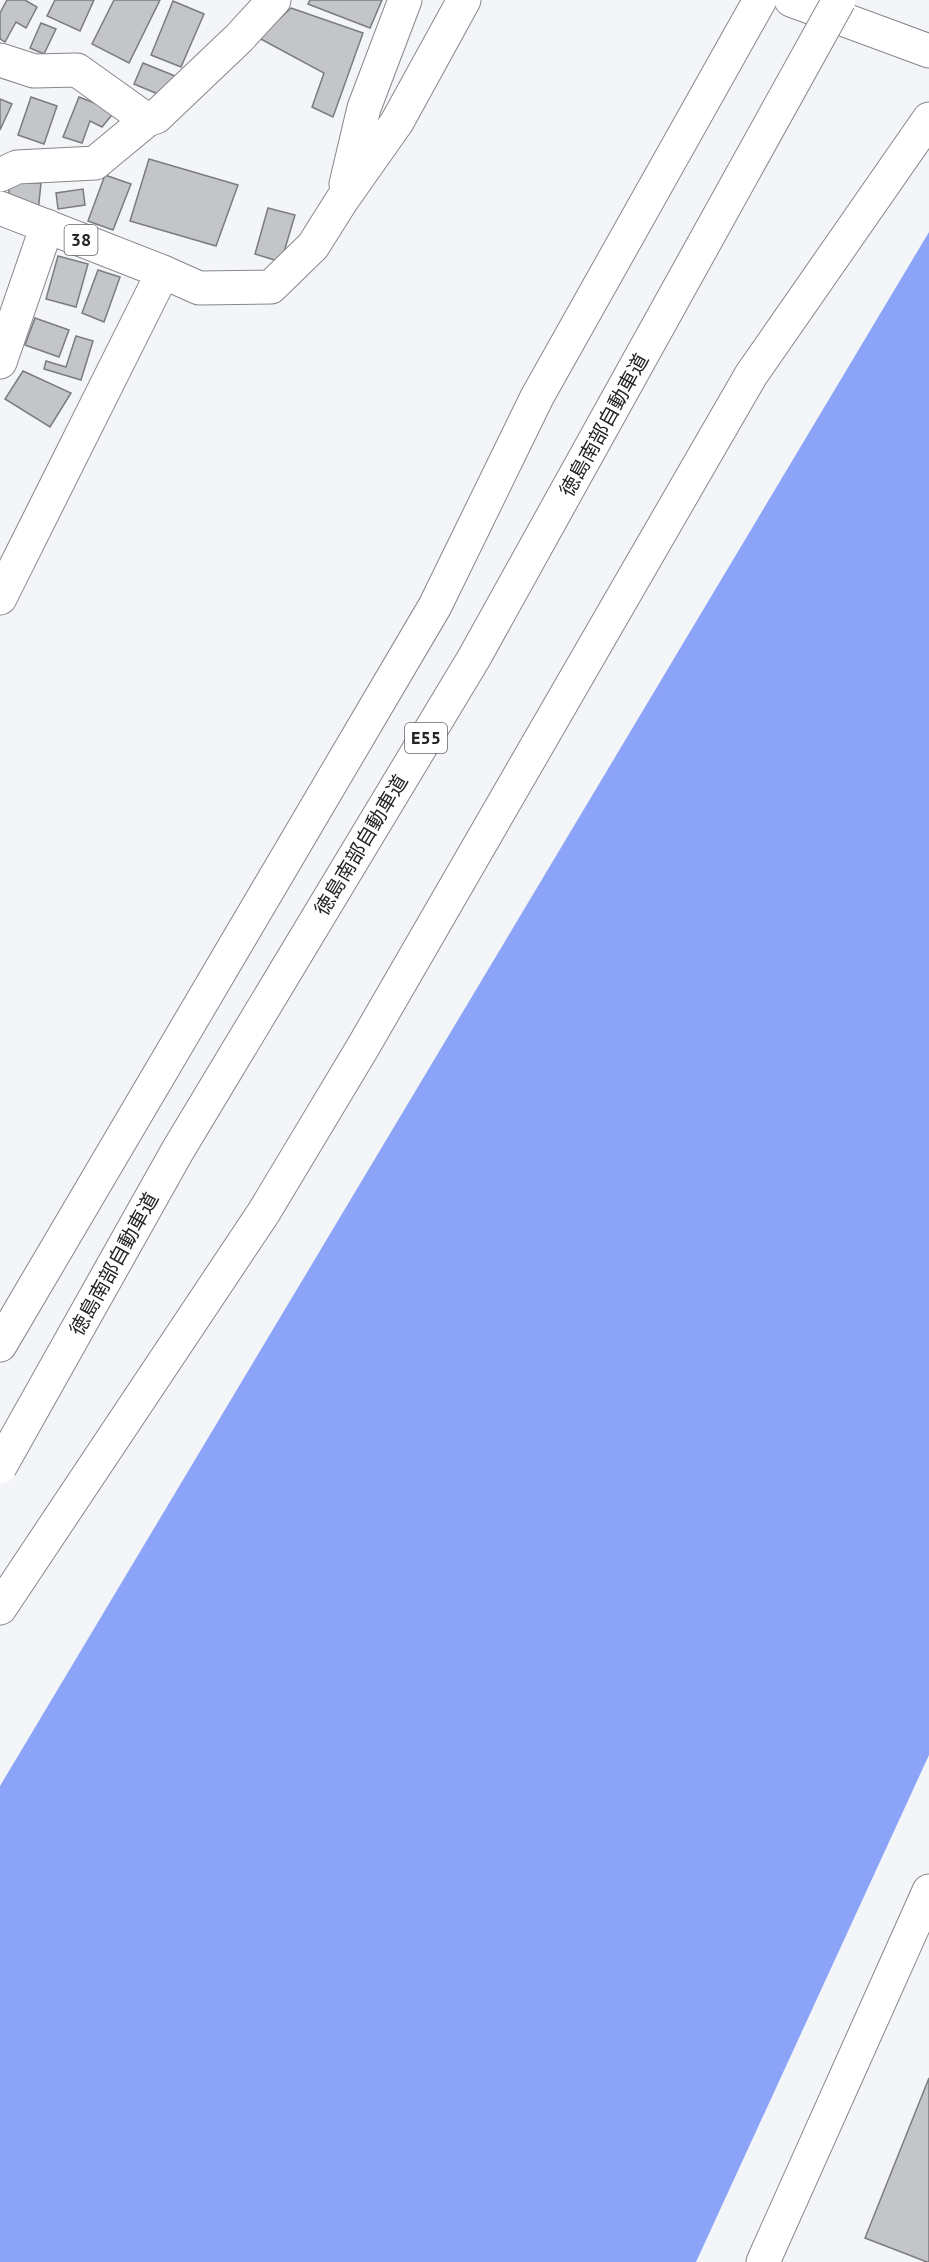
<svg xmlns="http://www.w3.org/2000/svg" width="929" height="2262" viewBox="0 0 929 2262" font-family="'PT Sans','Noto Sans JP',sans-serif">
<rect width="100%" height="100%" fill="#f3f5f9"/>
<!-- water -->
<path fill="#8ba4f8" d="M 929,232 L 929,1755 L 696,2262 L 0,2262 L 0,1786 Z"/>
<!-- building -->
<g fill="#c3c5c8" stroke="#7b7c7f" stroke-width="1.5">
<path d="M 7,0 L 25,0 L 37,7 L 26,28 L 16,22 L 5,42 L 0,39 L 0,13 Z"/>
<path d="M 55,0 L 94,0 L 80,31 L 47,16 Z"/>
<path d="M 114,0 L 160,0 L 129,63 L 92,44 Z"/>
<path d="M 310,0 L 382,0 L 370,28 L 308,4 Z"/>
<path d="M 173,1 L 204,14 L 181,67 L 151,55 Z"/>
<path d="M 291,8 L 363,33 L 333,117 L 312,107 L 324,73 L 259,38 Z"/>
<path d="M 41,23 L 56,29 L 44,54 L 30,48 Z"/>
<path d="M 143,63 L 175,76 L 165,97 L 134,84 Z"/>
<path d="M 31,97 L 57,106 L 44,144 L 18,135 Z"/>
<path d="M 79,97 L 115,111 L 102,127 L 90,121 L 82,143 L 63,137 Z"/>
<path d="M 0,99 L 12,104 L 0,130 Z"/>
<path d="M 149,159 L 238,185 L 216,246 L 130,221 Z"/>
<path d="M 105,175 L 131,184 L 113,230 L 88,221 Z"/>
<path d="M 10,183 L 41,183 L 38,212 L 8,199 Z"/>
<path d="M 83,189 L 85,205 L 58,209 L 56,193 Z"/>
<path d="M 268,208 L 295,215 L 281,262 L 255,254 Z"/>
<path d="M 58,256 L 88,264 L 76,307 L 46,299 Z"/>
<path d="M 98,270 L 120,277 L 104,322 L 82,313 Z"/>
<path d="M 35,318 L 69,330 L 59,357 L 25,345 Z"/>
<path d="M 76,336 L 93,341 L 81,380 L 44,369 L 46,361 L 66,367 Z"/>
<path d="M 23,371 L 71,393 L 50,427 L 5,399 Z"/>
<path d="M 929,2078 L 929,2262 L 927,2262 L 865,2238 Z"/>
</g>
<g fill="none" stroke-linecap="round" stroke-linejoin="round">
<defs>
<g id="minor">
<path d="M 0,60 L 34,71 L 77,70 L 147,120"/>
<path d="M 0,175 L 17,167 L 95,163 L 147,120 L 156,117 L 239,38 L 274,0"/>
<path d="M 346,184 L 364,108 L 405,0"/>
<path d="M 0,362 L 47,226"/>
<path d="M 0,598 L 163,272 L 199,288 L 271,287 L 313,246 L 342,200 L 397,122 L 464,0"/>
<path d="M 763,2262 L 929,1891"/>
</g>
<g id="major">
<path d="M 791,0 L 929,51"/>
<path d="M 0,208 L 163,272"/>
</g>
<g id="highway">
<path d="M 0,1345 L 435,606 L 537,397 L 760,0"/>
<path d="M 0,1608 L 264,1212 L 363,1047 L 751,375 L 929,119"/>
</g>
</defs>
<!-- minor casing -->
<use href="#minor" stroke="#86888b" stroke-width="35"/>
<!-- major casing -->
<use href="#major" stroke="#86888b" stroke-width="35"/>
<!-- highway casing -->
<use href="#highway" stroke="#86888b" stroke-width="35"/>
<!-- minor -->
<use href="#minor" stroke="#fff" stroke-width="33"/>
<!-- major -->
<use href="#major" stroke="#fff" stroke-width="33"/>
<!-- highway -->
<use href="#highway" stroke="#fff" stroke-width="33"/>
<defs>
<path id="highway-bridge" d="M 0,1467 L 178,1150 L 474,658 L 839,0"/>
</defs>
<!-- highway-bridge casing -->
<use href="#highway-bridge" stroke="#86888b" stroke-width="35" stroke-linecap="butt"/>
<!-- highway-bridge -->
<use href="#highway-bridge" stroke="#fff" stroke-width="33"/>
</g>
<g text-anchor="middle" stroke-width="4.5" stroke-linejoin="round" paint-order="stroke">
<!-- shield labels -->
<g fill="#fff" stroke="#656666" stroke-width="1.5">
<rect x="64.5" y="225" width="33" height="30" rx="4.5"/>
<rect x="405" y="723" width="42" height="30" rx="4.5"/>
</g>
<g font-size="18" font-weight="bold" fill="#232425">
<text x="81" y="246">38</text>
<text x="426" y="744">E55</text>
</g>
<!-- street labels -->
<g font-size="20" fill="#232425" stroke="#fff">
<text transform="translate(604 425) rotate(-61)" y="7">徳島南部自動車道</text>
<text transform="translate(361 845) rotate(-59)" y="7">徳島南部自動車道</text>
<text transform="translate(114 1264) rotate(-61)" y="7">徳島南部自動車道</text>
</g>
</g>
</svg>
